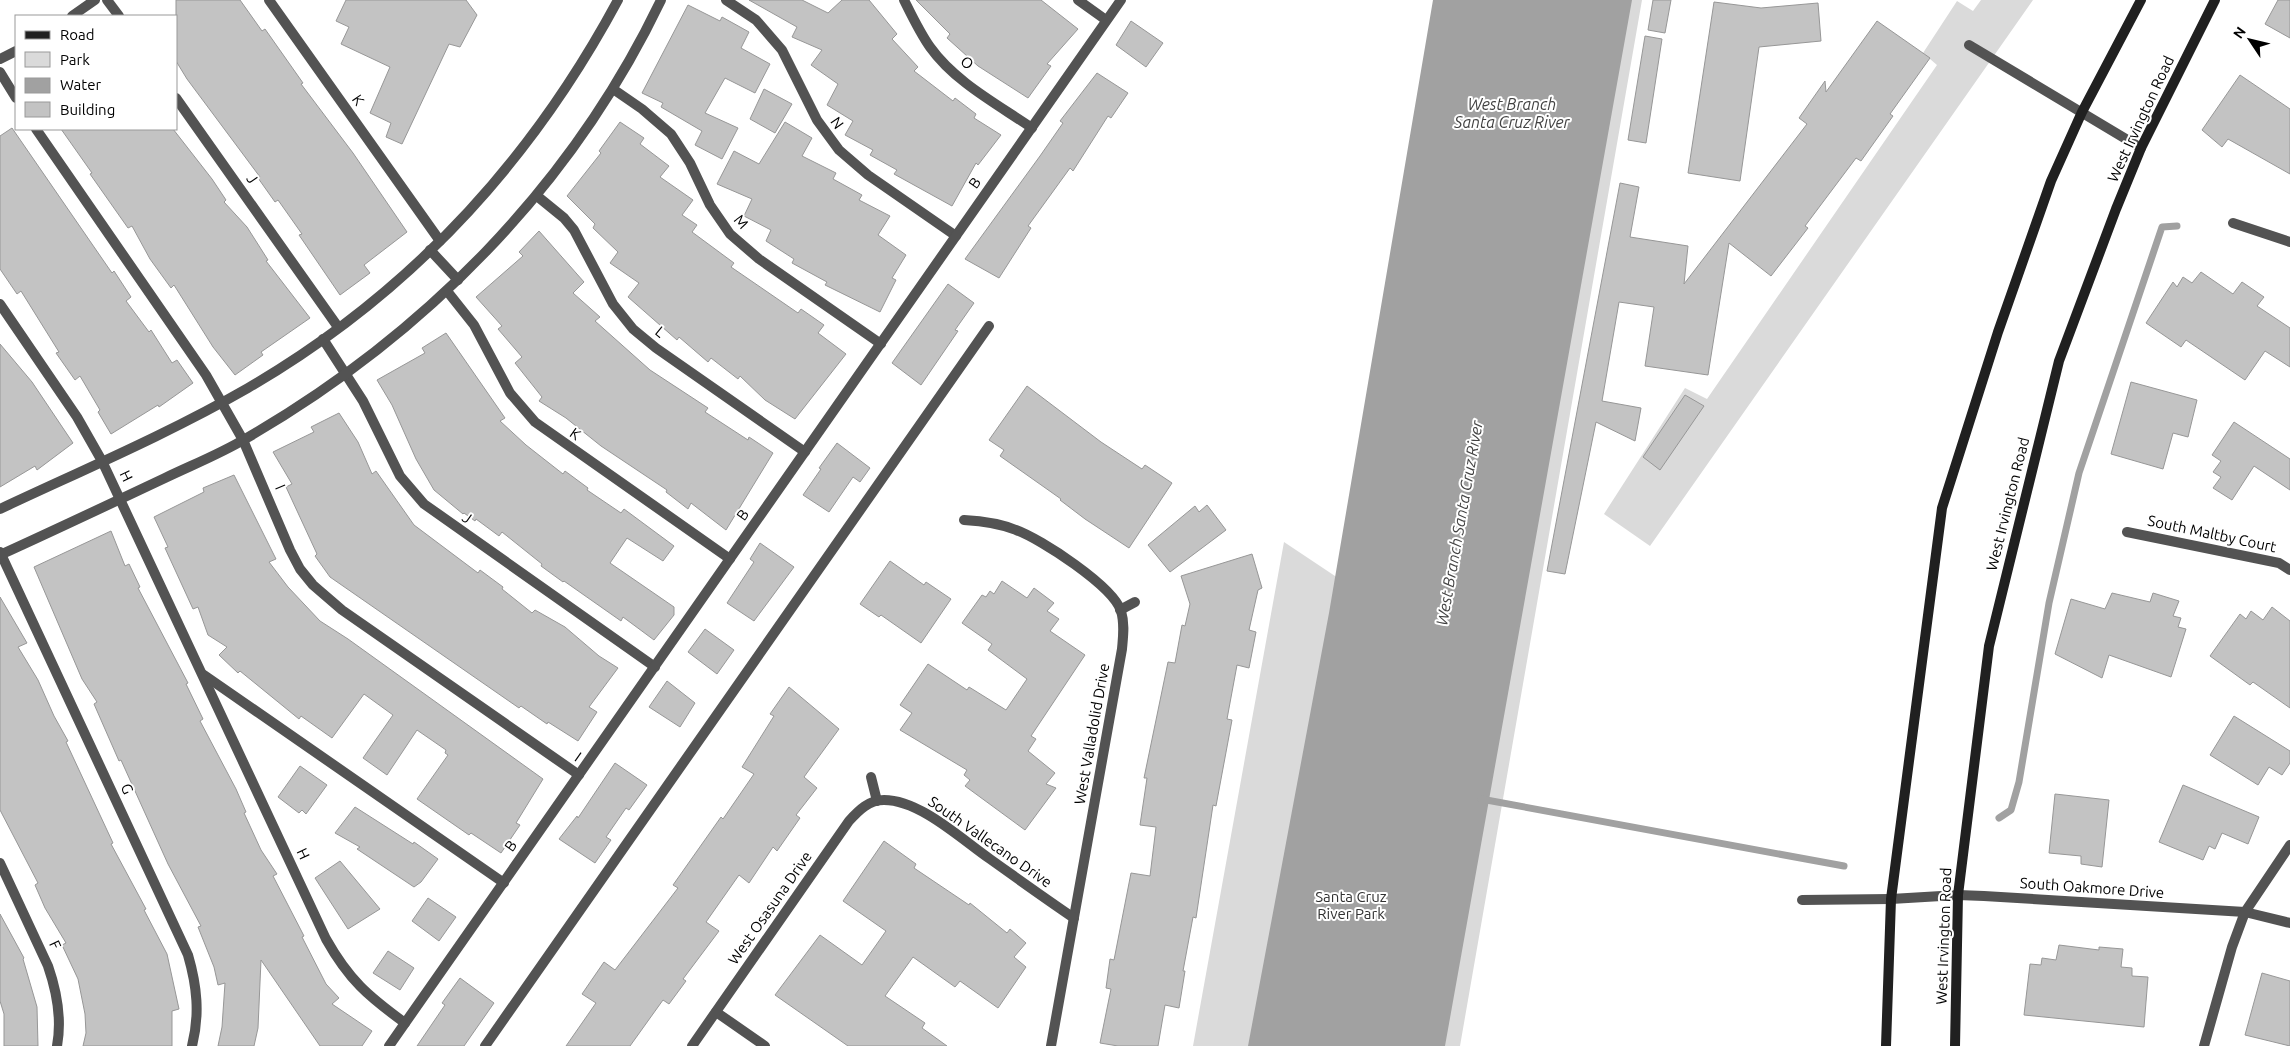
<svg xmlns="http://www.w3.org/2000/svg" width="2290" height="1046" viewBox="0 0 2290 1046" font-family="Ubuntu,sans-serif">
<rect width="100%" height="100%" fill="#fff"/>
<!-- green -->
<g fill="#dadada">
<path d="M 1435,0 L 1642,0 L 1460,1046 L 1193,1046 L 1284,542 L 1338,578 Z"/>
<path d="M 1981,0 L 2033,0 L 1650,546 L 1604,514 L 1685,388 L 1707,399 L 1937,65 L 1923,53 L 1957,1 L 1973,11 Z"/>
</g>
<!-- water -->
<path fill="#a1a1a1" d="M 1433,0 L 1632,0 L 1445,1046 L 1248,1046 L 1329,613 Z"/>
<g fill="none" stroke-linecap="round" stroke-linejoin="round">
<!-- stream -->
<g stroke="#a1a1a1" stroke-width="7">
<path d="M 1481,799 L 1844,866"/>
<path d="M 1999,818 L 2011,810 L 2019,782 L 2049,603 L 2079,473 L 2162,227 L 2177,226"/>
</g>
</g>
<!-- building -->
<g fill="#c3c3c3" stroke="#979797">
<path d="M 176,0 L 240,0 L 262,31 L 265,29 L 303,83 L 301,84 L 353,153 L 407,232 L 364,265 L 370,273 L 340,295 L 299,235 L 302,234 L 278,200 L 275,202 L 258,178 L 260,177 L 187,79 L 176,61 Z"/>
<path d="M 346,0 L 466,0 L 477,15 L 460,47 L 449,44 L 402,144 L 386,137 L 391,123 L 370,113 L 390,67 L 341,44 L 349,27 L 336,21 Z"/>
<path d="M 749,0 L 802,0 L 828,13 L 842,0 L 869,0 L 897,34 L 892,39 L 918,67 L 914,71 L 953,101 L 955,98 L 976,114 L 974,118 L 1001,135 L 978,165 L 976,163 L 952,206 L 894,174 L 897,170 L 870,155 L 873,150 L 845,135 L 853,121 L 827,105 L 838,84 L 811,65 L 822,50 L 792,37 L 797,27 Z"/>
<path d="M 916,0 L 1041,0 L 1078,29 L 1047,64 L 1051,66 L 1028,98 L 978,66 L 947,38 L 950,34 Z"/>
<path d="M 1653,0 L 1671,0 L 1665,33 L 1648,30 Z"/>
<path d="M 2278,0 L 2290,0 L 2290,38 L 2265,24 Z"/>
<path d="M 1714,2 L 1761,8 L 1818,3 L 1821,41 L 1759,47 L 1740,181 L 1688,173 Z"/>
<path d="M 688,5 L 720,21 L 722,17 L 749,32 L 741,48 L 770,64 L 755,93 L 725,78 L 705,113 L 738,128 L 722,159 L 695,145 L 702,131 L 661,107 L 663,103 L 642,93 Z"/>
<path d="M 1131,21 L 1163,43 L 1146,67 L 1116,45 Z"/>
<path d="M 1877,21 L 1930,58 L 1890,114 L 1893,116 L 1861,161 L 1856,158 L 1805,226 L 1808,228 L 1771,276 L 1729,243 L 1708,375 L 1645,366 L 1654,307 L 1619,302 L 1602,401 L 1641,408 L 1635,441 L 1596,422 L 1565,574 L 1547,571 L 1620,183 L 1639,187 L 1630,237 L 1688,246 L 1684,284 L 1807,124 L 1799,118 L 1825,81 L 1826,92 Z"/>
<path d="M 1645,36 L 1662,39 L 1646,143 L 1628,140 Z"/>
<path d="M 1097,73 L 1128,93 L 1111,118 L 1108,116 L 1073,171 L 1070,168 L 1028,226 L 1031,228 L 999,278 L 965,259 L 1040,156 L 1063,123 L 1060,121 Z"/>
<path d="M 2240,75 L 2290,109 L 2290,174 L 2228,139 L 2222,147 L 2202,130 Z"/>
<path d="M 764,89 L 792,104 L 775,133 L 750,119 Z"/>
<path d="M 620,122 L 644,138 L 640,144 L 669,166 L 660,177 L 693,200 L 682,215 L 697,225 L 692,232 L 734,263 L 731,267 L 798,313 L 801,309 L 824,325 L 818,333 L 846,354 L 795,419 L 765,400 L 740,376 L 738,379 L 711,358 L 708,362 L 679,337 L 677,340 L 628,297 L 639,283 L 610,263 L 618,252 L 593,228 L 595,224 L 567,196 L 601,153 L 599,151 Z"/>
<path d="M 785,122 L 812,138 L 802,156 L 836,173 L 833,179 L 862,195 L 859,200 L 890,216 L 878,235 L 906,255 L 892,278 L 896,280 L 880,312 L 825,285 L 827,282 L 792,263 L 794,259 L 766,241 L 771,230 L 744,216 L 752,199 L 717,184 L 734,151 L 759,164 Z"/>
<path d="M 12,128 L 112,273 L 114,271 L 131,297 L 126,301 L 149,332 L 151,330 L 172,363 L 177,360 L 193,383 L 159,407 L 158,405 L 111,434 L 98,412 L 100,410 L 80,376 L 75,380 L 56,353 L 59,352 L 21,291 L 17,294 L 0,269 L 0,136 Z"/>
<path d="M 61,129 L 173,129 L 212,179 L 226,200 L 224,202 L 247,227 L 268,260 L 266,261 L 310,318 L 261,352 L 263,355 L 235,375 L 213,347 L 174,285 L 171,288 L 150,259 L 132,226 L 128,228 L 90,174 L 92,173 Z"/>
<path d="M 539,231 L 584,282 L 573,293 L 600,317 L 595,321 L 650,370 L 708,408 L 705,412 L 748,440 L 749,437 L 773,453 L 726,530 L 691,503 L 688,509 L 666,492 L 667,490 L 601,446 L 566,418 L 539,401 L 542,397 L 515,363 L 522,357 L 498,329 L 502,326 L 476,297 L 523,256 L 519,252 Z"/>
<path d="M 2201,272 L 2233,294 L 2242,282 L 2264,297 L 2257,306 L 2290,328 L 2290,367 L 2265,351 L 2245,380 L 2186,340 L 2181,347 L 2146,323 L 2173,282 L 2177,287 L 2183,277 L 2192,283 Z"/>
<path d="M 948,284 L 974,303 L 955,330 L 958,331 L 921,385 L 892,363 Z"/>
<path d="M 446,333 L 505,418 L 500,421 L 526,445 L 563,474 L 565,471 L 588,488 L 587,490 L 621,513 L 624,509 L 674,546 L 663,561 L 627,538 L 610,563 L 674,607 L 674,615 L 654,640 L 623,617 L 621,621 L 564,581 L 563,582 L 541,566 L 542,564 L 502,532 L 499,536 L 476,519 L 475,521 L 464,513 L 463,514 L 434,490 L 416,459 L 392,405 L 377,380 L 425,353 L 422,348 Z"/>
<path d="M 0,344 L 32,382 L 73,443 L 37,470 L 35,466 L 0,487 Z"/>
<path d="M 2131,382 L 2197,400 L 2188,437 L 2173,433 L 2163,469 L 2111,454 Z"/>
<path d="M 1027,386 L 1101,442 L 1142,469 L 1145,465 L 1172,483 L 1129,548 L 1085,519 L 1060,500 L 1061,499 L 1000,456 L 1004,450 L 989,440 Z"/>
<path d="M 1685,395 L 1704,406 L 1660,470 L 1643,457 Z"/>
<path d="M 339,413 L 358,442 L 372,474 L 376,471 L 414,525 L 478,573 L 480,570 L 503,587 L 502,589 L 532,613 L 535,610 L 565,627 L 599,656 L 618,668 L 589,707 L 597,712 L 578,741 L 548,722 L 547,724 L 521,706 L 519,708 L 330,577 L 315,556 L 317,554 L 286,487 L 292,484 L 273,452 L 314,432 L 311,427 Z"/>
<path d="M 2234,422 L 2290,459 L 2290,490 L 2254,466 L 2232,500 L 2213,488 L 2221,477 L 2213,472 L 2221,461 L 2212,455 Z"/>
<path d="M 837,443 L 870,468 L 860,482 L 853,477 L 829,512 L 803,495 L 821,469 L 819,468 Z"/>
<path d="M 234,475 L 276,559 L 269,562 L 288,587 L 320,621 L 348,639 L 543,779 L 516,823 L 520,825 L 501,853 L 471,833 L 469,835 L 417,799 L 448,755 L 445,753 L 446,750 L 417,730 L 387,775 L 363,758 L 393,715 L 364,694 L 332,738 L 301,716 L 299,719 L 240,671 L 238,673 L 219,655 L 227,647 L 208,635 L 198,607 L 193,609 L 165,548 L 168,547 L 154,517 L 204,492 L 203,488 Z"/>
<path d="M 1207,505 L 1226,530 L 1170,572 L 1148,545 L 1195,506 L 1199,512 Z"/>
<path d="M 111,531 L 125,566 L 129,564 L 140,587 L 138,588 L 188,683 L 186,684 L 203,719 L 200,721 L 236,789 L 246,812 L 244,813 L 261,850 L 277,874 L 273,876 L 304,936 L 302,937 L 326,984 L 339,998 L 332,1004 L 372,1031 L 362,1046 L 320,1046 L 261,960 L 258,1028 L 254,1046 L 218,1046 L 222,1027 L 225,983 L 218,985 L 214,967 L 198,927 L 201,926 L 168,864 L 121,760 L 119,761 L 94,704 L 97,702 L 82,679 L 34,567 Z"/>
<path d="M 760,543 L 794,567 L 754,621 L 727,603 L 754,562 L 750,559 Z"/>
<path d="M 1252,554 L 1262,588 L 1258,590 L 1249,630 L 1256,632 L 1249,668 L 1237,665 L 1227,719 L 1232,720 L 1216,806 L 1213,805 L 1196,918 L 1193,917 L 1183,971 L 1185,971 L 1179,1008 L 1165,1005 L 1158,1046 L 1118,1046 L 1100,1043 L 1111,989 L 1106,988 L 1110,959 L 1114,960 L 1131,873 L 1150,876 L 1156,827 L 1140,825 L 1147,778 L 1144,778 L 1168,662 L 1175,663 L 1182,625 L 1185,626 L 1190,604 L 1181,576 Z"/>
<path d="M 890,561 L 924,585 L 926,582 L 951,599 L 921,643 L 881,615 L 879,617 L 860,604 Z"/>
<path d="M 1002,581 L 1027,598 L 1034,588 L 1054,603 L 1047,611 L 1059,619 L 1050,631 L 1085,655 L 1031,736 L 1036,739 L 1028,751 L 1055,773 L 1046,784 L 1056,788 L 1025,830 L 965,786 L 970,780 L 964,775 L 967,770 L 900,730 L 912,713 L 900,705 L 928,664 L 967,690 L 969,687 L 1006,710 L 1027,679 L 988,650 L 992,644 L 962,623 L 982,595 L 986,597 L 990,591 L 994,594 Z"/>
<path d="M 2112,593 L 2150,602 L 2153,593 L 2179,601 L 2173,616 L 2181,618 L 2178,627 L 2186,629 L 2171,677 L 2109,655 L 2102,678 L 2055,654 L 2071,599 L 2105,609 Z"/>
<path d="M 0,597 L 27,643 L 18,647 L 38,680 L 54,716 L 68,741 L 66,742 L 113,843 L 111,844 L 146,909 L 144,910 L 167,954 L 179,1009 L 172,1011 L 172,1046 L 83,1046 L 86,1033 L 85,1014 L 78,979 L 62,945 L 66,943 L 45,908 L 35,885 L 38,883 L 0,810 Z"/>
<path d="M 2272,607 L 2290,621 L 2290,708 L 2253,682 L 2250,685 L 2210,656 L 2240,614 L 2246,619 L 2251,611 L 2263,620 Z"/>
<path d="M 705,629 L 734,650 L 717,674 L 688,652 Z"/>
<path d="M 667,681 L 695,703 L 680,727 L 649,707 Z"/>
<path d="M 789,687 L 839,729 L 804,777 L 817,788 L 796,815 L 800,818 L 777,851 L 773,847 L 749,883 L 739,875 L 706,922 L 719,931 L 683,979 L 686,981 L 669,1004 L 663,1000 L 630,1046 L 566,1046 L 596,1003 L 582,994 L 604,962 L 615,970 L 678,888 L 673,885 L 721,817 L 723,819 L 754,774 L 742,767 L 774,716 L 770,714 Z"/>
<path d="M 2234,716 L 2290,751 L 2290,763 L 2282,775 L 2269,767 L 2258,785 L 2210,755 Z"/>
<path d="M 615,763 L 647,785 L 629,810 L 626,808 L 606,837 L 611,840 L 595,863 L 559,839 L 577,816 L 578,818 Z"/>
<path d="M 300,766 L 327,785 L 306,814 L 302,810 L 299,813 L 278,797 Z"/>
<path d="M 2183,785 L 2259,817 L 2248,844 L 2222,833 L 2215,849 L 2209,846 L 2203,860 L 2159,842 Z"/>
<path d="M 2055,794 L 2109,800 L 2102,867 L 2081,864 L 2081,856 L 2049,853 Z"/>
<path d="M 355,807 L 413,844 L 414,842 L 438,859 L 421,882 L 414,887 L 357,849 L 360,847 L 335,833 Z"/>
<path d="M 884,841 L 916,864 L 914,868 L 969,905 L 970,903 L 1007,933 L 1010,929 L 1026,943 L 1014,957 L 1026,967 L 998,1008 L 960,981 L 955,987 L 913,957 L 885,996 L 925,1023 L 922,1028 L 947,1046 L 848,1046 L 775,995 L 820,935 L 862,965 L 886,931 L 843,901 Z"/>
<path d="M 340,861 L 380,909 L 348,929 L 315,878 Z"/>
<path d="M 428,898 L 456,917 L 439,941 L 412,921 Z"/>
<path d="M 0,914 L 24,958 L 23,959 L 37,1007 L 38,1046 L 4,1046 L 4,1014 L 0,1001 Z"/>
<path d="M 2059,945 L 2099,950 L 2099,947 L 2123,949 L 2121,967 L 2132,968 L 2132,976 L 2148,977 L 2144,1027 L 2024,1015 L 2030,964 L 2041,965 L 2042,958 L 2056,960 Z"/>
<path d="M 388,951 L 414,968 L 400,990 L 373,973 Z"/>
<path d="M 2262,973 L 2290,981 L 2290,1046 L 2245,1035 Z"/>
<path d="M 460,978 L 494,1003 L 464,1046 L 417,1046 L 445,1005 L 442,1003 Z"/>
</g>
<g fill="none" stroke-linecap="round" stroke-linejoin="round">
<!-- lane -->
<g stroke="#535353" stroke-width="10">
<path d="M 1078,0 L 1106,20"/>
<path d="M 1969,45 L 2141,148"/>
<path d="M 1802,900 L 1891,899"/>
<path d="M 485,1046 L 989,326"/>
</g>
<!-- street -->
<g stroke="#535353" stroke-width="10">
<path d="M 107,0 L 119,16"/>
<path d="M 269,0 L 440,241"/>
<path d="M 726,0 L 756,20 L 782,50 L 817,120 L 839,150 L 868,175 L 956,236"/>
<path d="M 904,0 C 912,16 920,33 930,47 C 955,82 997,104 1032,128"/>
<path d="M 72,16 L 95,0"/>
<path d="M 0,59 L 16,51"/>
<path d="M 0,72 L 16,98"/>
<path d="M 613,89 L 642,109 L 671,134 L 690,163 L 710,205 L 730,234 L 759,259 L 881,344"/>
<path d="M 176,98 L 338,327"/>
<path d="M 36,129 L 206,375 L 243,440 L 290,550 L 300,569 L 313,585 L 342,610 L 579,775"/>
<path d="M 537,196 L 564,218 L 574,230 L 613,304 L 633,329 L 656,348 L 805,452"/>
<path d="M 2233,223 L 2290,242"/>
<path d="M 430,250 L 458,280"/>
<path d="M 447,291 L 474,325 L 510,393 L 535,422 L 730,559"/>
<path d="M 0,304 L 77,417 L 102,461 L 326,939 C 349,980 368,996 405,1023"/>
<path d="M 323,339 L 363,401 L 400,476 L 424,504 L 655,667"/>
<path d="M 0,509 C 83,470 168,434 248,388 C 408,295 531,162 618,0"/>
<path d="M 964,520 C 982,521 999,523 1016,530 C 1041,539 1113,586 1121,611 C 1125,624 1123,637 1122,649 L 1051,1046"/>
<path d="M 2127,532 L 2279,563 L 2290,570"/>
<path d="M 0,552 L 188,955 C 197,986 200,1014 192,1046"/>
<path d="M 0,555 C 55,530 110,504 165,478 C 192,465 220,454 245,439 C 424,336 572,186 661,0"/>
<path d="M 1120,610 L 1135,602"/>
<path d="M 204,675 L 504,883"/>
<path d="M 871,777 L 877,801"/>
<path d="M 0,863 L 48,966 C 57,992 62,1019 57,1046"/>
<path d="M 1891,899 L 1958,895 L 1984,896 L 2245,912 L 2290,923"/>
<path d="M 716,1012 L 765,1046"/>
<path d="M 389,1046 L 1121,0"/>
<path d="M 692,1046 L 849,821 C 859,810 869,800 884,800 C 920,800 961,839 990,859 C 1018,879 1046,899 1074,918"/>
<path d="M 2204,1046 L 2232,947 L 2245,912 L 2290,845"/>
</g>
<!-- secondary -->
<g stroke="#202020" stroke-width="10">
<path d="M 1886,1046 L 1891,899 L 1942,508 L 1998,332 L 2051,181 L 2082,112 L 2141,0"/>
<path d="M 1955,1046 L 1958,895 L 1989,646 L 2059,361 L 2116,209 L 2141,148 L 2215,0"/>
</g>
</g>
<g text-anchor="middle" stroke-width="4" stroke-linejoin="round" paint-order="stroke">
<!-- street labels -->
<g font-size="15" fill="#000" stroke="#fff">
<text transform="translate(967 63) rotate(40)" y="5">O</text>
<text transform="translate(358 100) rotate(55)" y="5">K</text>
<text transform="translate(2141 119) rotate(-65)" y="5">West Irvington Road</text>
<text transform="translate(837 123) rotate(55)" y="5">N</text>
<text transform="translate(252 179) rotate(55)" y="5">J</text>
<text transform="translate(975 183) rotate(-55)" y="5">B</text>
<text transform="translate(741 222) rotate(49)" y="5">M</text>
<text transform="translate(660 332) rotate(39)" y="5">L</text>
<text transform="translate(575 434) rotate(35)" y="5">K</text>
<text transform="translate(126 476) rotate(64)" y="5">H</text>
<text transform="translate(280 487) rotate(67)" y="5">I</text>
<text transform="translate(2008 504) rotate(-76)" y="5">West Irvington Road</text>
<text transform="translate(743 515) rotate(-55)" y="5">B</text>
<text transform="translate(467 518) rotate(35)" y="5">J</text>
<text transform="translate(2212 534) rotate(12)" y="5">South Maltby Court</text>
<text transform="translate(1092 734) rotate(-80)" y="5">West Valladolid Drive</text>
<text transform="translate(578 757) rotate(35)" y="5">I</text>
<text transform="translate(127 789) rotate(65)" y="5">G</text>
<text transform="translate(990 842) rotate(35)" y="5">South Vallecano Drive</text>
<text transform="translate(511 846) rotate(-55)" y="5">B</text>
<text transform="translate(303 854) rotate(65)" y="5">H</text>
<text transform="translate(2092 888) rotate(4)" y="5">South Oakmore Drive</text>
<text transform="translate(770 908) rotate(-55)" y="5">West Osasuna Drive</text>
<text transform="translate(1944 936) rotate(-88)" y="5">West Irvington Road</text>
<text transform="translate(55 945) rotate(65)" y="5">F</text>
</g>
<!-- park labels -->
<g font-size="15" fill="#313131" stroke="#fff">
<text x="1351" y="902">Santa Cruz<tspan x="1351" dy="17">River Park</tspan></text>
</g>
<!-- water labels -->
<g font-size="16" font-style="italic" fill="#424242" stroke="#fff">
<text x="1512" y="110">West Branch<tspan x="1512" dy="18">Santa Cruz River</tspan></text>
<text transform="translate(1459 523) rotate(-80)" y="6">West Branch Santa Cruz River</text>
</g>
</g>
<!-- legend -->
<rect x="15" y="15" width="162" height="115" fill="#ffffff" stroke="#999999"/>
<rect x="25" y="31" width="25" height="8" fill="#202020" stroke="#999999"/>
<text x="60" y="40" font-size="15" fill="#000000">Road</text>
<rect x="25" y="52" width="25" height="15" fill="#dadada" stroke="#999999"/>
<text x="60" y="65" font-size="15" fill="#000000">Park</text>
<rect x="25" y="78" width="25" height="15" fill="#a1a1a1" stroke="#999999"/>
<text x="60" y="90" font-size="15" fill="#000000">Water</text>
<rect x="25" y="102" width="25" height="15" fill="#c3c3c3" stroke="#999999"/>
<text x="60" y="115" font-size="15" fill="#000000">Building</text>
<!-- north arrow -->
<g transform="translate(2250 40) rotate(305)" stroke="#ffffff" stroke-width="4" paint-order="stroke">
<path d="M0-4L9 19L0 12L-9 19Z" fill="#000000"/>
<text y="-8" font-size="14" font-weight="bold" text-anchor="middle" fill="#000000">N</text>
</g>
</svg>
